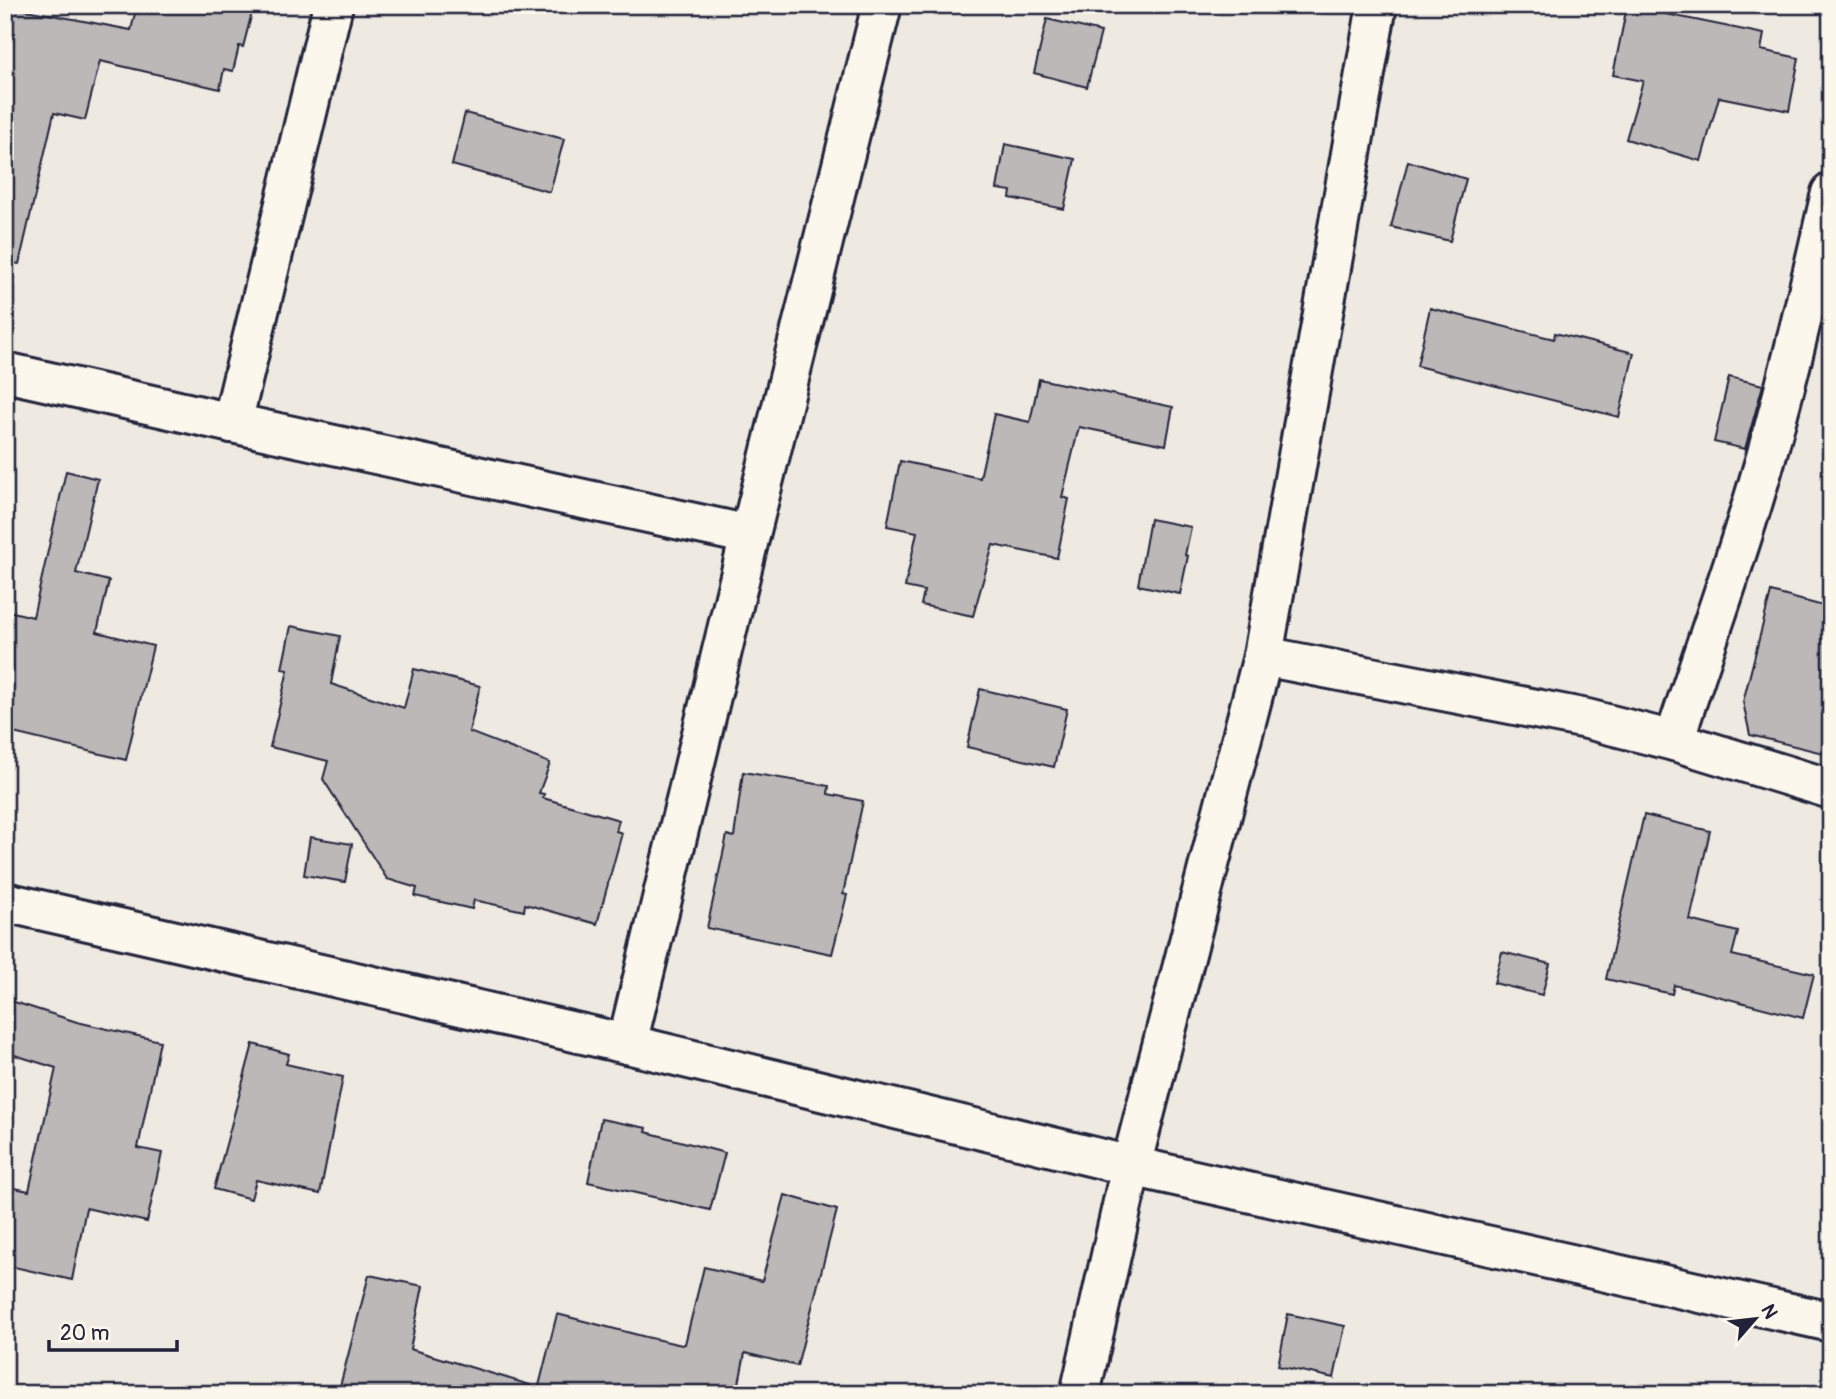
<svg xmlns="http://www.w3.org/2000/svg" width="1836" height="1399" viewBox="0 0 1836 1399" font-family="Pangolin,sans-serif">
<rect width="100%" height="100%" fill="#eeeae2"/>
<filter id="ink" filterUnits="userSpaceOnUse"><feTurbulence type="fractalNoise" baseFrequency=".0143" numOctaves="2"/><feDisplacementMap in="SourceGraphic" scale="14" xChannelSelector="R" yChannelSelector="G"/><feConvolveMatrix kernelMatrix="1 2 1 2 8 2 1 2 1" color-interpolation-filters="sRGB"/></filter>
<g filter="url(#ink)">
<!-- building -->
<g fill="#bcb8b8" stroke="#22223b" stroke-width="2">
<path d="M 137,5 L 254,5 L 243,47 L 239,46 L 233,71 L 224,69 L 220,89 L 100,61 L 85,120 L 54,113 L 19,264 L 5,262 L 5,6 L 131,30 Z"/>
<path d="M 1627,6 L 1764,34 L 1761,50 L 1799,58 L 1789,111 L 1719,97 L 1701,161 L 1626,139 L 1643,81 L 1613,75 Z"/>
<path d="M 1047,19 L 1101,32 L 1087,87 L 1034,73 Z"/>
<path d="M 465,113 L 564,139 L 550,192 L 452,165 Z"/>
<path d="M 1005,144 L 1075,159 L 1064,209 L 1010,198 L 1011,191 L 997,189 Z"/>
<path d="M 1408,161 L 1466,179 L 1450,241 L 1391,227 Z"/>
<path d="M 1430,308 L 1554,339 L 1555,333 L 1634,353 L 1619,417 L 1417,366 Z"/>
<path d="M 1729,377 L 1763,385 L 1745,449 L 1714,442 Z"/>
<path d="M 1039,379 L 1173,407 L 1166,445 L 1079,427 L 1062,497 L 1069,499 L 1057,558 L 993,545 L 973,616 L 921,605 L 924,591 L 905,587 L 917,532 L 887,526 L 900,461 L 980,478 L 994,414 L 1030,422 Z"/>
<path d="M 66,471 L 98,479 L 76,573 L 109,581 L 97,632 L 153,646 L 126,760 L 5,731 L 5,610 L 33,617 Z"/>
<path d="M 1150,519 L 1191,527 L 1185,555 L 1188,556 L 1180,594 L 1138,585 Z"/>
<path d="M 1771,592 L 1831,608 L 1831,755 L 1750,735 L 1743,702 Z"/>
<path d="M 291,626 L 340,636 L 331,684 L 404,708 L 414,669 L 480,686 L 469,732 L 550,763 L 539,793 L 544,794 L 543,798 L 619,820 L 616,831 L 622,833 L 597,924 L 525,904 L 524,911 L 474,900 L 472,909 L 415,896 L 417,888 L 387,879 L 323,779 L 328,761 L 270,747 L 288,670 L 282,669 Z"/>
<path d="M 980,689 L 1067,709 L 1054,767 L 967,747 Z"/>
<path d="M 743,772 L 829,786 L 828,794 L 863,801 L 843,894 L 847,895 L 832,954 L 707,928 L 727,835 L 734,837 Z"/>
<path d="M 1644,815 L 1710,831 L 1690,920 L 1738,932 L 1732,955 L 1814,974 L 1803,1018 L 1674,985 L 1672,994 L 1606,979 Z"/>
<path d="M 310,837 L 352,844 L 345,882 L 304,875 Z"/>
<path d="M 1502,952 L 1550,964 L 1542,995 L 1494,983 Z"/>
<path d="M 5,999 L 77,1022 L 160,1041 L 138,1148 L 162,1153 L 147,1222 L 86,1208 L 72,1280 L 5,1265 L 5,1186 L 29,1191 L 56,1068 L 5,1052 Z"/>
<path d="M 253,1044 L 289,1054 L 286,1064 L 343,1077 L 320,1194 L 256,1180 L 251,1199 L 214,1189 Z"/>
<path d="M 601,1119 L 647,1128 L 646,1132 L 725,1153 L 710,1210 L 588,1182 Z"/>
<path d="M 785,1195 L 837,1210 L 797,1366 L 745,1353 L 737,1394 L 698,1394 L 660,1385 L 658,1394 L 537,1394 L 557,1314 L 646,1337 L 682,1345 L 685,1344 L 704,1267 L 762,1281 Z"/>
<path d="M 369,1275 L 423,1286 L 410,1349 L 530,1385 L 529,1394 L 338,1394 Z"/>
<path d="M 1288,1314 L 1345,1326 L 1334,1378 L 1278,1366 Z"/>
</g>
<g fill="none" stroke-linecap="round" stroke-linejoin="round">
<defs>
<g id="minor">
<path d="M 5,372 L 232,423 L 750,535"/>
<path d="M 232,423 L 333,5"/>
<path d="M 1263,656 L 1587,719 L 1674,741 L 1831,789"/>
<path d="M 1674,741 C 1701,657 1732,573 1757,488 C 1786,391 1808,292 1831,193"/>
<path d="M 5,902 L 627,1044 L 1131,1166 L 1831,1322"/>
<path d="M 627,1044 L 750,535 L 882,5"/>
<path d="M 1080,1394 L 1131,1166 L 1263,656 L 1377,5"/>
</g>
</defs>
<!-- minor casing -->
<use href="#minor" stroke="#22223b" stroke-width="44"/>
<!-- minor -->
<use href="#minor" stroke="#fbf7ec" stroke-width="38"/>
</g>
</g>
<!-- margin -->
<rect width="1836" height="1399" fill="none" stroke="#fbf7ec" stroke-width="28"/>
<rect x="14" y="14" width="1808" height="1371" fill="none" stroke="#22223b" stroke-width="2.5" filter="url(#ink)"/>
<!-- north arrow -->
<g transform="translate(1755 1319) rotate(62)" stroke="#fbf7ec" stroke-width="5" paint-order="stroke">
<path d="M0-5L12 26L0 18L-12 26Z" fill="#22223b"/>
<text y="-10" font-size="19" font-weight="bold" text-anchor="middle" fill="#22223b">N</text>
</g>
<!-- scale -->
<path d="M49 1340v10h128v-10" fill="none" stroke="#22223b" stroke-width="3.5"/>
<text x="60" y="1340" font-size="21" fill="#22223b" stroke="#fbf7ec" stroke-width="5" paint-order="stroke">20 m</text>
</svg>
